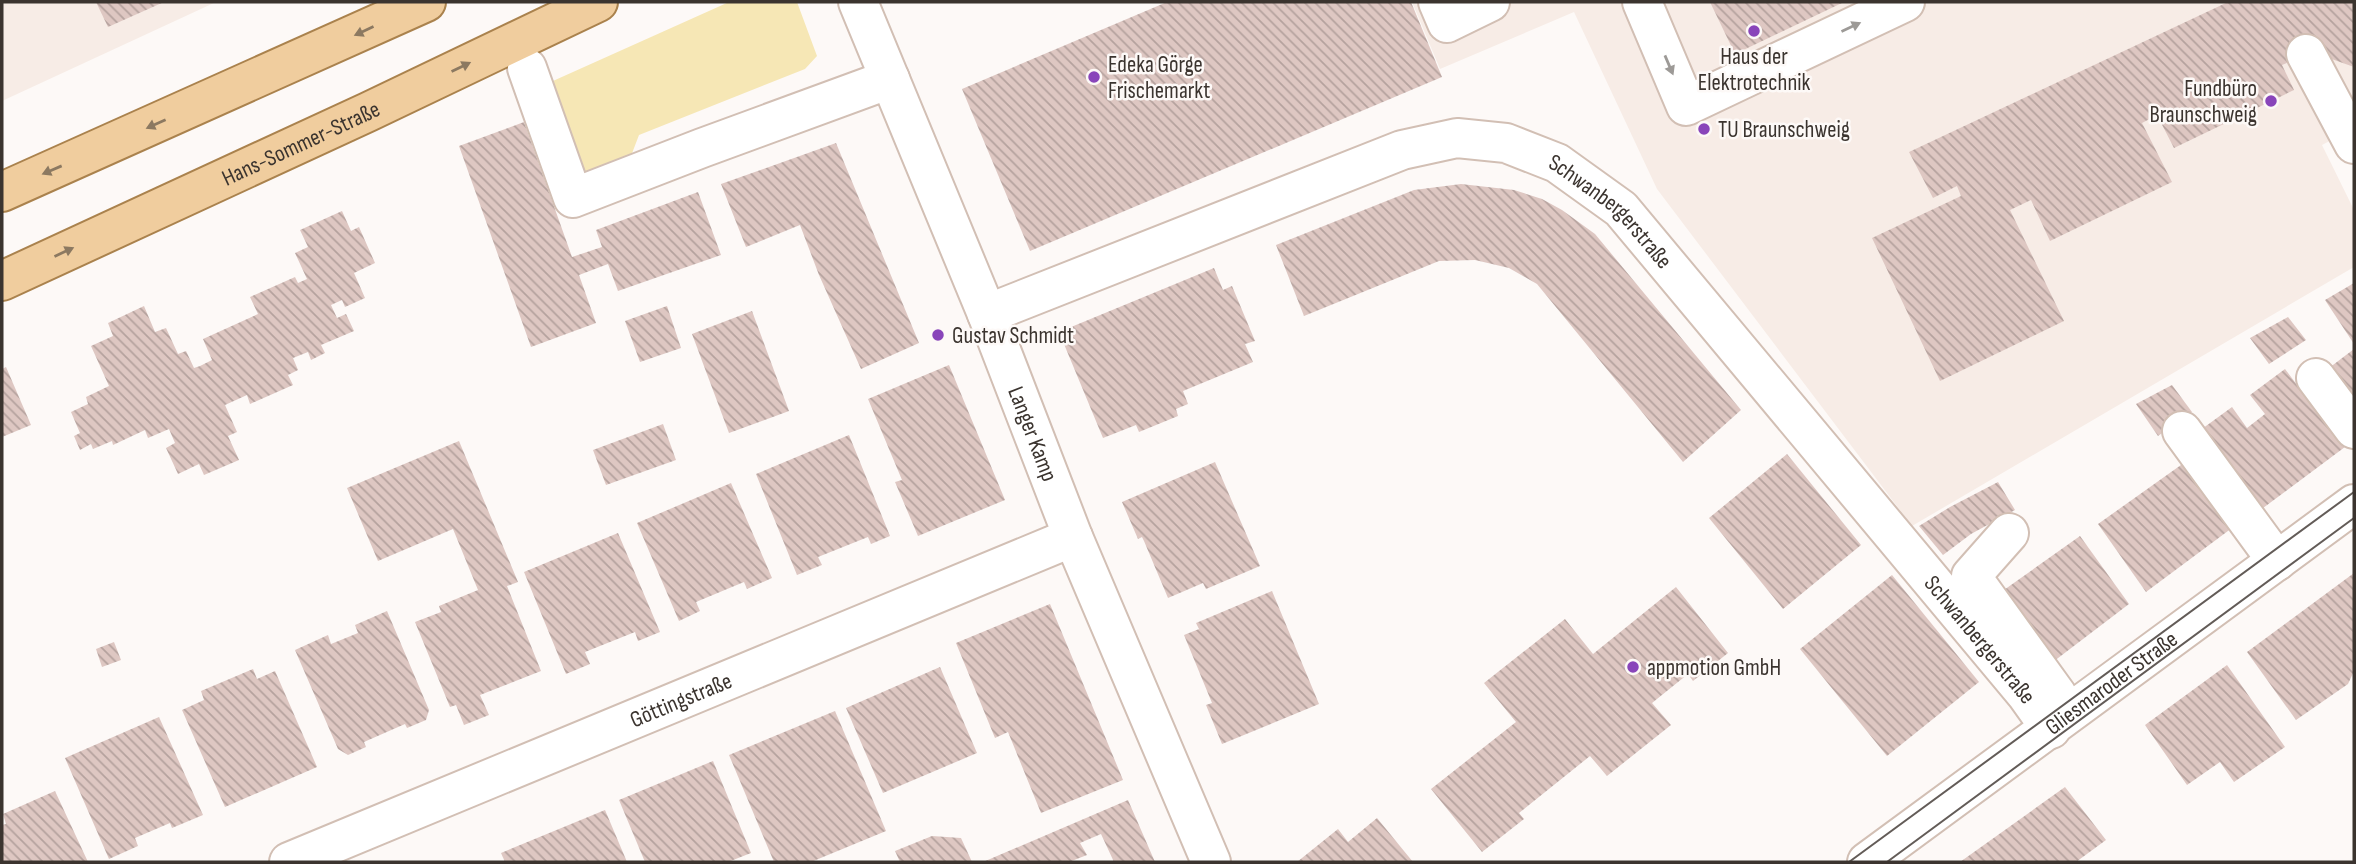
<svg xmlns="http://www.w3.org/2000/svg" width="2356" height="864" viewBox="0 0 2356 864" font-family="'Sofia Sans Condensed',sans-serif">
<defs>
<pattern id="building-back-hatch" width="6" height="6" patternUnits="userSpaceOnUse" patternTransform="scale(1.75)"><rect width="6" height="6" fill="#dec7c2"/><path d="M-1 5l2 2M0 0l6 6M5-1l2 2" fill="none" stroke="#b5a29e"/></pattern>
</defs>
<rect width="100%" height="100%" fill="#fdf9f7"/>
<!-- built -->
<g fill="#f7ece6">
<path d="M 2,2 L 216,2 L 2,101 Z"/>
<path d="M 1412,2 L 2354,2 L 2354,128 L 2322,145 L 2354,210 L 2354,267 L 1912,526 L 1657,189 L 1574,12 L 1440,69 Z"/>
</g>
<!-- grass -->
<path fill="#f6e7b5" d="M 729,2 L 797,2 L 817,56 L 805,69 L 639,135 L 631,156 L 578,178 L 544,85 Z"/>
<!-- building -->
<g fill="url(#building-back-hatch)">
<path d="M 96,2 L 164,2 L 108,27 Z"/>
<path d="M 1167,2 L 1411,2 L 1442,77 L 1030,251 L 962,89 Z"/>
<path d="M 1710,2 L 1844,2 L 1735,54 Z"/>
<path d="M 2228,2 L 2354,2 L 2354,67 L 2326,57 L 2321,48 L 2282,65 L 2294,90 L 2174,148 L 2157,115 L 2142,123 L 2172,182 L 2050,241 L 2031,200 L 2010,210 L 2064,321 L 1940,381 L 1872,238 L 1961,196 L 1957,186 L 1933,198 L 1909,152 Z"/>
<path d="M 524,122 L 572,257 L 602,247 L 596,230 L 698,192 L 721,255 L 618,291 L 608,264 L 579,275 L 596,323 L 531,347 L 459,146 Z"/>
<path d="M 836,143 L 919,343 L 861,369 L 819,275 L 800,225 L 746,247 L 721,184 Z"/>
<path d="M 1461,184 L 1514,190 L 1542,199 L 1562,210 L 1595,234 L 1741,410 L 1683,462 L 1537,284 L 1509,268 L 1475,260 L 1439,261 L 1304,316 L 1276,245 L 1414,190 Z"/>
<path d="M 342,211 L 351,231 L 359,227 L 375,263 L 354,273 L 365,298 L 345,307 L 342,300 L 331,305 L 337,318 L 346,314 L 354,331 L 321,345 L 325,353 L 311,360 L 308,352 L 293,358 L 298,370 L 288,375 L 293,385 L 250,404 L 247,395 L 225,405 L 237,432 L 228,436 L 239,460 L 204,475 L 199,464 L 178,474 L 166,448 L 175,443 L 169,429 L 148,438 L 145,430 L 113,445 L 112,441 L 93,449 L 91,444 L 80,450 L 74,436 L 80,433 L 71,412 L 88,404 L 86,397 L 109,386 L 91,346 L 113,336 L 108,323 L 144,306 L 155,332 L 166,328 L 178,354 L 186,351 L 194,368 L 200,366 L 212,360 L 203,339 L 258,314 L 250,297 L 295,277 L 298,283 L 307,279 L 295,253 L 308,247 L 300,230 Z"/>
<path d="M 1214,268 L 1223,290 L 1232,286 L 1255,341 L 1245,344 L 1253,362 L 1183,391 L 1188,404 L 1176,409 L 1178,416 L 1139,432 L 1136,425 L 1103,438 L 1059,332 Z"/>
<path d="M 2354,283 L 2354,344 L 2325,300 Z"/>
<path d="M 667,306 L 681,348 L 640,362 L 625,321 Z"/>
<path d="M 752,311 L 789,411 L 729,433 L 692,334 Z"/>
<path d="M 2288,317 L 2306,340 L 2269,364 L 2250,338 Z"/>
<path d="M 2354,349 L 2354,411 L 2325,371 Z"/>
<path d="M 949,365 L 1005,500 L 918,536 L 895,482 L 902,480 L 868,399 Z"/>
<path d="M 6,367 L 31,425 L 2,437 L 2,369 Z"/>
<path d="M 2285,369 L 2303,393 L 2320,396 L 2353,441 L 2255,514 L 2195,434 L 2232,407 L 2247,428 L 2265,414 L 2250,395 Z"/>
<path d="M 2172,385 L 2192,412 L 2158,436 L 2136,404 Z"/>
<path d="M 663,424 L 676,460 L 606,485 L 593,450 Z"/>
<path d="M 849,435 L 890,536 L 871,544 L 868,537 L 818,557 L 822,565 L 797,575 L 756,474 Z"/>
<path d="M 459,441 L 518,582 L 507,586 L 541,671 L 480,695 L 489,715 L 464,725 L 456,705 L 450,707 L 415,622 L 441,612 L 439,606 L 478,590 L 453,529 L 378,561 L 347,488 Z"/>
<path d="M 1787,454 L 1861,545 L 1783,609 L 1709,518 Z"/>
<path d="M 2188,460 L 2236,525 L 2146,592 L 2098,524 Z"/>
<path d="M 1215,462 L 1260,566 L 1206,589 L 1203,583 L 1168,598 L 1144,541 L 1142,537 L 1138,539 L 1122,502 Z"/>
<path d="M 1998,482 L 2015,510 L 1971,534 L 1943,555 L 1919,526 L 1950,507 Z"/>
<path d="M 731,483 L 772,578 L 747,589 L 744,582 L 696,602 L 700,611 L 679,621 L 637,523 Z"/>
<path d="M 618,533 L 660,632 L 638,641 L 635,632 L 585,652 L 590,664 L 566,674 L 524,572 Z"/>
<path d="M 2080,536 L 2129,604 L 2045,668 L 1994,597 Z"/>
<path d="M 2354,573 L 2354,671 L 2348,684 L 2296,720 L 2247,652 Z"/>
<path d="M 1892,575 L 1979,682 L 1887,756 L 1800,649 Z"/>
<path d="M 1676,587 L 1728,653 L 1693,681 L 1688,674 L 1652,703 L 1671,725 L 1607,776 L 1590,756 L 1519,813 L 1524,819 L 1482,852 L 1431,789 L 1516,722 L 1484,683 L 1565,619 L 1593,654 Z"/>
<path d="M 1272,591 L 1319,704 L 1222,744 L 1206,705 L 1212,703 L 1184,635 L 1199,629 L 1196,623 Z"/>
<path d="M 1050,604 L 1123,780 L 1041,813 L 1008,732 L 995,738 L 956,643 Z"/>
<path d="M 387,611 L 429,710 L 426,720 L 407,728 L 405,724 L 364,742 L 366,747 L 348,755 L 338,749 L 295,650 L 328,635 L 331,644 L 358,633 L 355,625 Z"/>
<path d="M 114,642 L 121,660 L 102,667 L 96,649 Z"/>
<path d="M 2227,665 L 2285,747 L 2234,782 L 2220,762 L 2187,785 L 2145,725 Z"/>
<path d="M 940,667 L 977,753 L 883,793 L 846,708 Z"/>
<path d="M 253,669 L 257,679 L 275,671 L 317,767 L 225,807 L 182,710 L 204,700 L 201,691 Z"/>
<path d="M 835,711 L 886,831 L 811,862 L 774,862 L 729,755 Z"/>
<path d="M 159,717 L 203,815 L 172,828 L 170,823 L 135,838 L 138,846 L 109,859 L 65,758 Z"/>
<path d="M 713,761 L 751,853 L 728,862 L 645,862 L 619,800 Z"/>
<path d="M 2065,787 L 2106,840 L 2076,862 L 1960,862 Z"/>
<path d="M 55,791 L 88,862 L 2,862 L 2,825 L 6,824 L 3,814 Z"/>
<path d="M 1128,800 L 1155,862 L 1114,862 L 1101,834 L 1080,843 L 1087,855 L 1069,862 L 983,862 Z"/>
<path d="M 605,810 L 627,862 L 505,862 L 501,853 Z"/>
<path d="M 1377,818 L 1413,862 L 1297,862 L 1338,829 L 1348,842 Z"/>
<path d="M 932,836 L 961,838 L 972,862 L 900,862 L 895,851 Z"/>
</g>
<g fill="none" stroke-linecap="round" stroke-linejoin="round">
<defs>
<g id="minor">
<path id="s1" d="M 858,2 L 987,314 L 1073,537 L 1211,862"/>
<path d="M 1438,2 L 1447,23 L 1490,2"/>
<path d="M 1642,2 L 1686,106 L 1905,2"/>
<path d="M 2306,54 L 2354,144"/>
<path d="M 527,68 L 573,198 L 702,148 L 890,79"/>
<path id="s2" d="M 987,314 L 1402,150 L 1457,138 L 1506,143 L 1557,163 L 1621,209 L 2026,694 L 2051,729"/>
<path d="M 2316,378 L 2354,429"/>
<path d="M 2182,431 L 2277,561"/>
<path d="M 2009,533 L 1971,576 L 2057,695"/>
<path id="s3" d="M 289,862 L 1073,537"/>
<path id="s4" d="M 1867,862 L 2354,504"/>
</g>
<g id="major">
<path d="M 2,192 L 426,2"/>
<path id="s5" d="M 2,281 L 368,112 L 598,2"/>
</g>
</defs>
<!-- minor casing -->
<use href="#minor" stroke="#d2bfb4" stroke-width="42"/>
<!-- major casing -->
<use href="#major" stroke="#aa824d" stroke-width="42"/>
<!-- minor -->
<use href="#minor" stroke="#fff" stroke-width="38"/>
<!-- major -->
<use href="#major" stroke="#f0cd9e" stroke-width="38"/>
<!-- tram -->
<g stroke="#635c58" stroke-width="2">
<path d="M 1849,862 L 2354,492"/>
<path d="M 1887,862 L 2354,518"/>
</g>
</g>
<!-- one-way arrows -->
<defs><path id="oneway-solid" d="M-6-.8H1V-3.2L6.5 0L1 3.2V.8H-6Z" transform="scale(1.75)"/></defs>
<g fill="#9d9a97">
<use href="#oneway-solid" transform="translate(1851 27) rotate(-25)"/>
<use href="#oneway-solid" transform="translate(1669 65) rotate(67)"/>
</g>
<g fill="#8c7961">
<use href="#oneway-solid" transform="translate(364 31) rotate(155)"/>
<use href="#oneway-solid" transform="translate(461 67) rotate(-26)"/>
<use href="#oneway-solid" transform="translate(156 124) rotate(156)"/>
<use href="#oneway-solid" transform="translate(52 170) rotate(157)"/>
<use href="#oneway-solid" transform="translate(64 252) rotate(-25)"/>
</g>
<!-- markers -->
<g fill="#8945ba" stroke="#fdf9f7" stroke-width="2.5">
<circle cx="1754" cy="31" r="7"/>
<circle cx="1094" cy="77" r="7"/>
<circle cx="2271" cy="101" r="7"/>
<circle cx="1704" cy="129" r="7"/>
<circle cx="938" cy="335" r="7"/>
<circle cx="1633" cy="667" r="7"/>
</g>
<g text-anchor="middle" stroke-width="5" stroke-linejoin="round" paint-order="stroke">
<!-- poi labels -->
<g font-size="23" fill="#3b342f" stroke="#fdf9f7" text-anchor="start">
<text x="1754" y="64" text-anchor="middle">Haus der<tspan x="1754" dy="26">Elektrotechnik</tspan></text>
<text x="1108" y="72">Edeka Görge<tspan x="1108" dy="26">Frischemarkt</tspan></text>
<text x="2257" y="96" text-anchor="end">Fundbüro<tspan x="2257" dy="26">Braunschweig</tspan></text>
<text x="1718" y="137">TU Braunschweig</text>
<text x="952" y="343">Gustav Schmidt</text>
<text x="1647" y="675">appmotion GmbH</text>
</g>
<!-- street labels -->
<g font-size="23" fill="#3b342f" stroke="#fdf9f7">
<text dy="8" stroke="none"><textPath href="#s5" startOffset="329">Hans-Sommer-Straße</textPath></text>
<text dy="8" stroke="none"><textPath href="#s2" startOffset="679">Schwanbergerstraße</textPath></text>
<text dy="8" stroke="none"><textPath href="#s1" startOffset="466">Langer Kamp</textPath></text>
<text dy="8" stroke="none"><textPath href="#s2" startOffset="1246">Schwanbergerstraße</textPath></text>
<text dy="8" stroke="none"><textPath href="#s4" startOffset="303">Gliesmaroder Straße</textPath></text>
<text dy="8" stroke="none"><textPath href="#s3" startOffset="424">Göttingstraße</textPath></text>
</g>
</g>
<!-- border -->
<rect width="2356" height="864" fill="none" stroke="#3b342f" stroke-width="7"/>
</svg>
